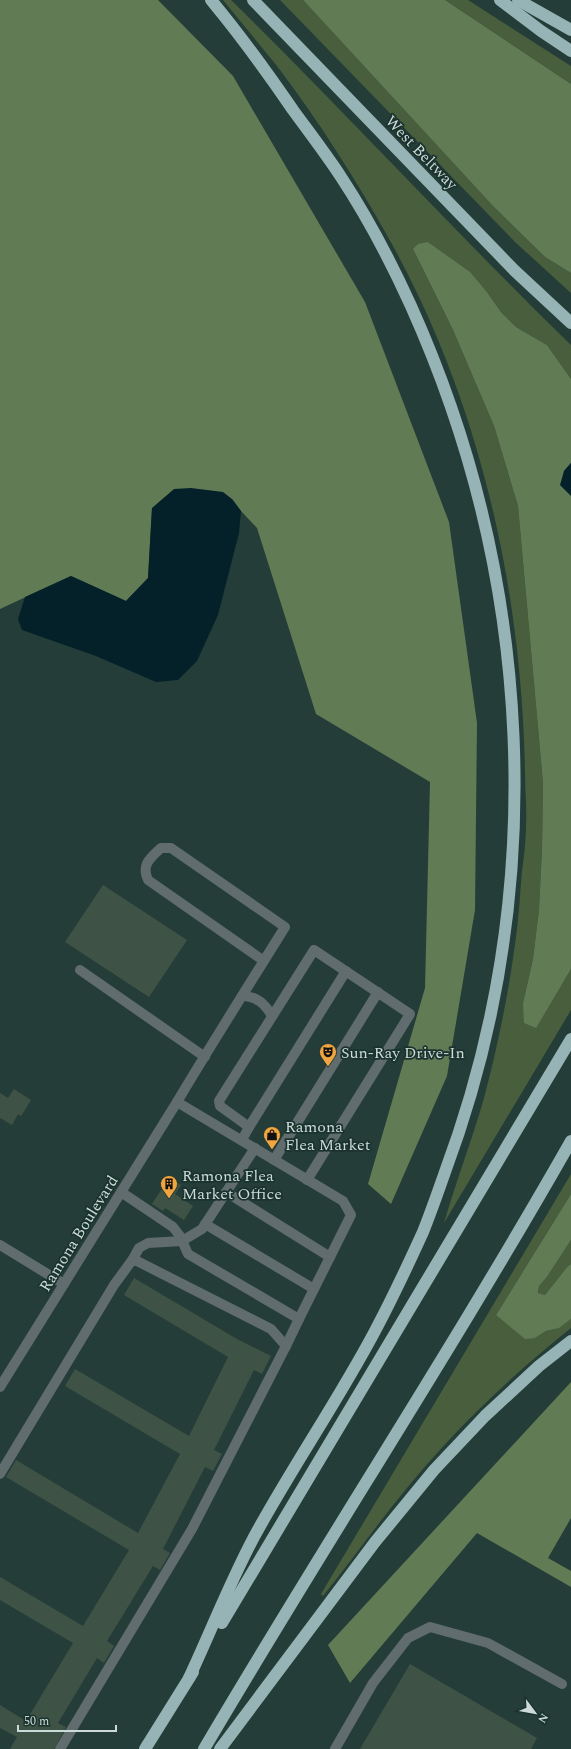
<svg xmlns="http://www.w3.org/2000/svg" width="571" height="1749" viewBox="0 0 571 1749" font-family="Spectral,serif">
<rect width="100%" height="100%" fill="#253d38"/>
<!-- green -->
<g fill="#485e3d">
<path d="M 223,0 L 231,0 C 346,113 455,232 571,345 L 571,379 L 547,345 L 516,327 L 501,312 L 487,292 L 469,272 L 428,242 L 413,249 L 453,330 L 494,426 L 518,506 L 543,783 L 542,849 L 539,909 L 533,959 L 523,1003 L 562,984 L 571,969 L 571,1010 L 444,1223 C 456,1181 472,1140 484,1098 C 498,1045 509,991 516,937 C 519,915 520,893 522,871 C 524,856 526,841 526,825 C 527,808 525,790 525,773 C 522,588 479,399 388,237 C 355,178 318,120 277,66 C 259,44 241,22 223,0 Z"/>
<path d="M 280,0 L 303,0 L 492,205 L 545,257 L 571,273 L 571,293 L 515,242 Z"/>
<path d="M 445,0 L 468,0 L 571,66 L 571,84 Z"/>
<path d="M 571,1174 L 571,1194 L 496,1315 L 535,1338 L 546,1331 L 558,1328 L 571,1319 L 571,1328 C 512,1375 455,1429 407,1488 C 378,1523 352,1560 323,1596 L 321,1594 Z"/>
<path d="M 571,1240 L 571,1264 L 567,1267 L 545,1295 L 538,1293 L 539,1286 L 547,1277 Z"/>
</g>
<!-- forest -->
<g fill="#617b55">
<path d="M 0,0 L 158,0 L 233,76 L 365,302 L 449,522 L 477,723 L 475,910 L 447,1076 L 391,1204 L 368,1184 L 425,988 L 430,782 L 316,714 L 257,528 L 241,511 L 232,499 L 152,508 L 148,578 L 126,601 L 71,576 L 0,609 Z"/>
<path d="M 303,0 L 445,0 L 571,84 L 571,273 L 545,257 L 492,205 Z"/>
<path d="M 428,242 L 470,272 L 487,292 L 501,312 L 516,327 L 547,345 L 571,379 L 571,463 L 564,471 L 571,496 L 571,969 L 536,1028 L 524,1023 L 523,1003 L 533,959 L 539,909 L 542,849 L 543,783 L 518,506 L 494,426 L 453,330 L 413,249 L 418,244 Z"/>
<path d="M 571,1194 L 571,1240 L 547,1277 L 539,1286 L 538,1293 L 545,1295 L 567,1267 L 571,1264 L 571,1319 L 559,1328 L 546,1331 L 535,1338 L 525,1339 L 496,1315 Z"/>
<path d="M 571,1382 L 571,1518 L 548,1558 L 571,1571 L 571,1587 L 477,1533 L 350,1683 L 328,1645 Z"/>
</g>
<!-- water -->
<g fill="#04212a">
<path d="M 571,463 L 571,496 L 560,485 L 564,471 Z"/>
<path d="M 191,488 L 223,492 L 232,499 L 241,511 L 239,533 L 218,615 L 197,661 L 178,680 L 156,682 L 96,656 L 22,630 L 18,619 L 25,597 L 71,576 L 126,601 L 148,578 L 152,508 L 174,489 Z"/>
</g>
<!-- building -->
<g fill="#3f5246">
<path d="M 103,885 L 187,940 L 149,997 L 65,942 Z"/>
<path d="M 14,1089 L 31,1100 L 21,1116 L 18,1114 L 12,1125 L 0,1118 L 0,1093 L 8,1098 Z"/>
<path d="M 169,1178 L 181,1185 L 175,1194 L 193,1206 L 184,1220 L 165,1208 L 163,1211 L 152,1204 Z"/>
<path d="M 134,1278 L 237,1339 L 271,1356 L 262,1374 L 254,1370 L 214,1450 L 222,1454 L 213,1471 L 205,1467 L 163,1549 L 170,1553 L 160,1570 L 153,1566 L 107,1641 L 114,1646 L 104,1663 L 97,1658 L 58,1723 L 66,1727 L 54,1749 L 10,1749 L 17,1737 L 0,1728 L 0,1705 L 26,1721 L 73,1643 L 0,1600 L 0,1577 L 83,1626 L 129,1550 L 6,1477 L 16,1460 L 138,1533 L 180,1454 L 65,1386 L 75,1369 L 189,1436 L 228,1357 L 124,1295 Z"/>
<path d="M 410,1664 L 537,1738 L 531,1749 L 360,1749 Z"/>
</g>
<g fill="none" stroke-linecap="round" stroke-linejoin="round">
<!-- minor -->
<g stroke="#606c6d" stroke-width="10">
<path d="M 80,970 L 205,1057"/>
<path d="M 242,996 C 257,996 265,1004 272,1016"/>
<path d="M 249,1127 L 346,971"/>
<path d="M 242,1140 L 249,1127 L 220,1106 L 219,1101 L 314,950 L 410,1014 L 307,1180"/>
<path d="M 274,1160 L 378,992"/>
<path d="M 121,1192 L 173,1227 L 180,1236 L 188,1254 L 299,1319 L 351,1215 L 343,1201 L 177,1102"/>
<path d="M 226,1192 L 330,1257"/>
<path d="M 205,1224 L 314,1289"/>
<path d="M 0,1245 L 64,1284"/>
<path d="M 133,1259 L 139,1248 L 148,1243 L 182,1241 L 202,1229 L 255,1148"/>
<path d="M 286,1346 L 299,1319"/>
<path d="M 0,1387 L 177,1102 C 212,1043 249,985 285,927 L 171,848 L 161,848 C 150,858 141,865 148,880 L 264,961"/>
<path d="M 0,1474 L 114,1285 L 133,1259 L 271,1329 L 286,1346 L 192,1529 L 60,1749"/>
<path d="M 335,1749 L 373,1683 L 408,1638 L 430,1627 L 488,1643 L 562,1684"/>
</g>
<!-- highway -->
<g stroke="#96b3b5" stroke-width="12">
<path d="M 253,0 L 515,271 L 571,323"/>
<path d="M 500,0 L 541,31 L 571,51"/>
<path d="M 518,0 L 571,30"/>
<path d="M 222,1623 L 571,1039"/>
<path d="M 189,1678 C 211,1631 230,1582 254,1537 C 292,1467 338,1401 375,1331 C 392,1299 408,1265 423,1232 C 431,1212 438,1192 445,1172 C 550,890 534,580 411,306 C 391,262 368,218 341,177 C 326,154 309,132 293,110 C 267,72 240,35 211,0"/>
<path d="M 145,1749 L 193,1672"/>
<path d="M 204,1749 C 324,1545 454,1347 571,1141"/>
<path d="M 220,1749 L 375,1542 L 434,1470 L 485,1416 L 539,1366 L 571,1341"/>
</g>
</g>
<!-- icons -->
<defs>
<symbol id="theatre-pin" viewBox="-11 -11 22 30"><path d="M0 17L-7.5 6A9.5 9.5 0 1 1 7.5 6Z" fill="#f1a540" stroke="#1a332e"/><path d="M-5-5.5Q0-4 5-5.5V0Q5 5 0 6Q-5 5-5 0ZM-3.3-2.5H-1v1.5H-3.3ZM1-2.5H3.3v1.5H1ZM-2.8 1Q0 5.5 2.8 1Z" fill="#111"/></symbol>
<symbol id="shop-pin" viewBox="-11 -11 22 30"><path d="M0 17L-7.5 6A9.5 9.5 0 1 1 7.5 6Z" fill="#f1a540" stroke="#1a332e"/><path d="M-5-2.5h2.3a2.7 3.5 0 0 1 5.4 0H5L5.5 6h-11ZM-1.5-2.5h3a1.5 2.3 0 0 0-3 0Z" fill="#111"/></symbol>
<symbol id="building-pin" viewBox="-11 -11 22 30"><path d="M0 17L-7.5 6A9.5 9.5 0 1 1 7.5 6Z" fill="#f1a540" stroke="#1a332e"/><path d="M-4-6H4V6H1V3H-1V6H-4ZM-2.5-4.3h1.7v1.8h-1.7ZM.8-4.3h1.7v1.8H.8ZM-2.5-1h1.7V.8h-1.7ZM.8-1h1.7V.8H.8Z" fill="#111"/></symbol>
</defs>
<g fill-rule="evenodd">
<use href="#theatre-pin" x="318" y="1042" width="20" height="27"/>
<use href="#shop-pin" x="262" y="1125" width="20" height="27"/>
<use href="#building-pin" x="159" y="1174" width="20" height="27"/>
</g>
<g text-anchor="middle" stroke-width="3.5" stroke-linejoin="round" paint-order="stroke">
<!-- street labels -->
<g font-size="16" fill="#ccdbd7" stroke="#1a332e">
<text transform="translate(422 152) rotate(46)" y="6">West Beltway</text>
<text transform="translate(78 1233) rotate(-58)" y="6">Ramona Boulevard</text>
</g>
<!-- poi labels -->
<g font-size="16" fill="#ccdbd7" stroke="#1a332e" text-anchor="start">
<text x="341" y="1058">Sun-Ray Drive-In</text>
<text x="285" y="1132">Ramona<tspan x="285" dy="18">Flea Market</tspan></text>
<text x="182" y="1181">Ramona Flea<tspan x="182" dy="18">Market Office</tspan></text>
</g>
</g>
<!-- north arrow -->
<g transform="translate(535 1713) rotate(122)" stroke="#1a332e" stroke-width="3" paint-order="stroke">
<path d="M0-3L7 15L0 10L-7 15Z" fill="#ccdbd7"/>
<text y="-6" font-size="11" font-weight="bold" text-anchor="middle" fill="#ccdbd7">N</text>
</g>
<!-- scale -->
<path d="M18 1725v6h98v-6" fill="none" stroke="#ccdbd7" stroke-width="2"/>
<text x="24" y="1725" font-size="12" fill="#ccdbd7" stroke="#1a332e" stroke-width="3" paint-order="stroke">50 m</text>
</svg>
